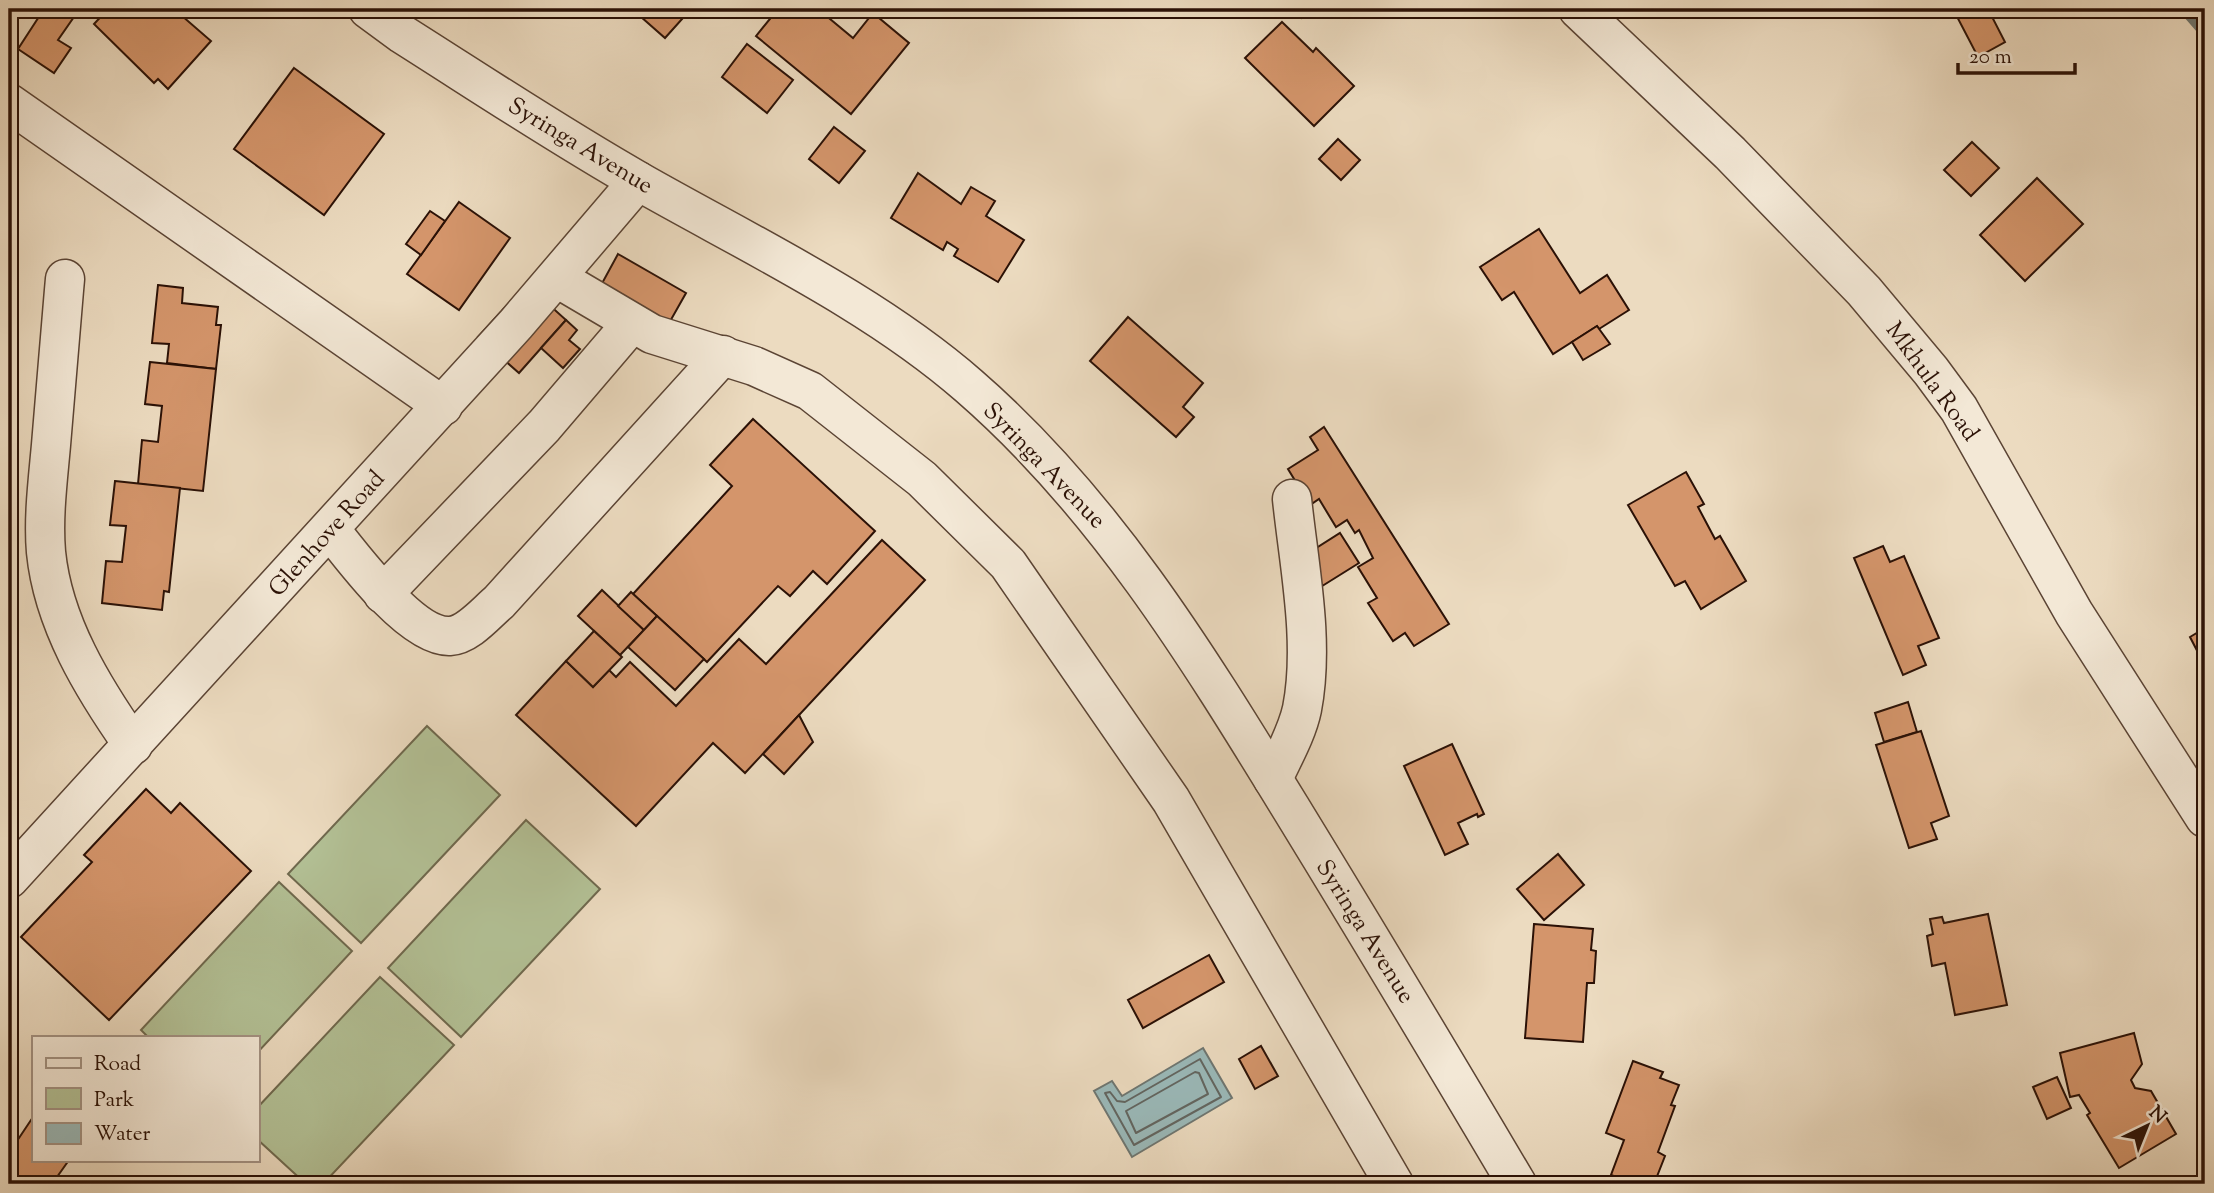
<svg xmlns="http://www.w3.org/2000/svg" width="2214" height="1193" viewBox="0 0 2214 1193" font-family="'Sorts Mill Goudy',serif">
<rect width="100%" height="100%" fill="#ecdbc0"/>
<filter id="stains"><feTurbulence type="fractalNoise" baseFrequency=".00286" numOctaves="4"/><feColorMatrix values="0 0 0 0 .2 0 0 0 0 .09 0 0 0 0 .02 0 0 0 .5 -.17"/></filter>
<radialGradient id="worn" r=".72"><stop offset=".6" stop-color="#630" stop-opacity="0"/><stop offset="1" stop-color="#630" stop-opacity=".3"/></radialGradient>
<!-- green -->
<g fill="#b3c196" stroke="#6f694e" stroke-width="2">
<path d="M 427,726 L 500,795 L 361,943 L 288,874 Z"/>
<path d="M 526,820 L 600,889 L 461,1037 L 388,968 Z"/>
<path d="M 279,882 L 352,951 L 257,1053 L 257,1037 L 148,1037 L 141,1030 Z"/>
<path d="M 380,977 L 454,1045 L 323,1184 L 306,1184 L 257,1139 L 257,1108 Z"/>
</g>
<!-- water -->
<path fill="#9ab9b9" stroke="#6e7671" stroke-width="2" d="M 1203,1048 L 1232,1098 L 1132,1157 L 1094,1091 L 1112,1081 L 1122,1096 Z"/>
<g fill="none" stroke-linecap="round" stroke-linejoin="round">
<!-- shore -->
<g stroke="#626560" stroke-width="2">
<path d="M 1200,1059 L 1221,1097 L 1134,1145 L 1105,1093 L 1110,1092 L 1117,1101 L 1125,1102 Z"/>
<path d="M 1195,1072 L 1199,1073 L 1208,1094 L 1136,1133 L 1126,1111 Z"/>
</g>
<!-- stream -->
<path stroke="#6e7671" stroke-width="12" d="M 2185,9 L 2205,32"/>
</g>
<!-- building -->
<g fill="#d4956b" stroke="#2b1106" stroke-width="2">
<path d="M 44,9 L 68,9 L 76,14 L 58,40 L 71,48 L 54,73 L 18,49 Z"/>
<path d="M 108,9 L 174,9 L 211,41 L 168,89 L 158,79 L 154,83 L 94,24 Z"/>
<path d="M 632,9 L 691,9 L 665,38 Z"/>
<path d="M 778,9 L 818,9 L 853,38 L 873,13 L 909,43 L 851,114 L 756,36 Z"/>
<path d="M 1282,9 L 1306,9 L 1301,18 Z"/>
<path d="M 1953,9 L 1993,9 L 1989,11 L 2005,42 L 1978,57 Z"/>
<path d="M 1282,22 L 1313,52 L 1316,48 L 1354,86 L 1314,126 L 1245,58 Z"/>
<path d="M 747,44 L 793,80 L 767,113 L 722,77 Z"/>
<path d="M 294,68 L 384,134 L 324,215 L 234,149 Z"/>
<path d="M 834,127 L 865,151 L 839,183 L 809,159 Z"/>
<path d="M 1338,139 L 1360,160 L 1341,180 L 1319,159 Z"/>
<path d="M 1972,142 L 1999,168 L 1971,196 L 1944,170 Z"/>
<path d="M 918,173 L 961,204 L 971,187 L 995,201 L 986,216 L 1024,240 L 998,282 L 954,256 L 958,249 L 947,242 L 943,250 L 891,218 Z"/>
<path d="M 2037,178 L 2083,224 L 2025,281 L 1980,235 Z"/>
<path d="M 459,202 L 510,238 L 459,310 L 407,274 Z"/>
<path d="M 430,211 L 445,221 L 421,255 L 406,244 Z"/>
<path d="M 1539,229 L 1580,293 L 1607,275 L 1629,310 L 1599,329 L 1597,326 L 1553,354 L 1514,292 L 1502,300 L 1480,267 Z"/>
<path d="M 618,254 L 686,293 L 668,325 L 600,287 Z"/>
<path d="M 526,284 L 566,320 L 519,373 L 478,337 Z"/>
<path d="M 158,285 L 183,288 L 182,303 L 218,307 L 216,325 L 221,325 L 216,369 L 167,363 L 169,344 L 152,343 Z"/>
<path d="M 1128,317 L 1203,383 L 1183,407 L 1194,417 L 1176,437 L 1090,361 Z"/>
<path d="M 566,320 L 577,330 L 569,340 L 580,349 L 563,368 L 541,348 Z"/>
<path d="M 1597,326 L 1610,344 L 1583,360 L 1572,342 Z"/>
<path d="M 150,362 L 216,369 L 203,491 L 138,484 L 142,440 L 158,442 L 162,406 L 145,404 Z"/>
<path d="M 753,419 L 875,531 L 827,584 L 813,571 L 790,596 L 778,586 L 707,662 L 633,594 L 732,486 L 710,465 Z"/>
<path d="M 1324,427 L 1449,624 L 1414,646 L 1405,633 L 1393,641 L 1368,603 L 1377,598 L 1358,567 L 1373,558 L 1359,530 L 1355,533 L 1347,520 L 1336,527 L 1319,499 L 1310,505 L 1288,469 L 1318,450 L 1310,437 Z"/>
<path d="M 1686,472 L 1704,504 L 1698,507 L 1715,539 L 1720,536 L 1746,581 L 1701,609 L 1685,581 L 1675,586 L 1628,505 Z"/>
<path d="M 115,481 L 180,488 L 169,592 L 164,591 L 162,610 L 102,603 L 106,561 L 122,562 L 126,526 L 110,525 Z"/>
<path d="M 1340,533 L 1359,563 L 1319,588 L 1299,559 Z"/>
<path d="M 882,540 L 925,580 L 745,773 L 713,743 L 636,826 L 516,715 L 566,661 L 593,687 L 609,670 L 616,677 L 630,662 L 676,706 L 739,639 L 766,664 Z"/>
<path d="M 1883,546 L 1890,562 L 1904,556 L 1939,638 L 1918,646 L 1926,665 L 1903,675 L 1854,558 Z"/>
<path d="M 602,590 L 644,630 L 620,655 L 578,616 Z"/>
<path d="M 631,592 L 657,616 L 644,630 L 618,606 Z"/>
<path d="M 657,616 L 704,659 L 675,690 L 628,647 Z"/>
<path d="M 2205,628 L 2205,666 L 2190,637 Z"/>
<path d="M 594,631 L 622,657 L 593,687 L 566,661 Z"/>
<path d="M 1908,702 L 1917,732 L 1884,742 L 1875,713 Z"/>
<path d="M 799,715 L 813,742 L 784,774 L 763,754 Z"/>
<path d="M 1921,731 L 1949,816 L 1931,823 L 1937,839 L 1909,848 L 1876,745 Z"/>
<path d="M 1452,744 L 1484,814 L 1478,817 L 1477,814 L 1458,823 L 1468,844 L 1445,855 L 1404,766 Z"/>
<path d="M 146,789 L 171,813 L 180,803 L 251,871 L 109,1020 L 21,937 L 92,862 L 84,855 Z"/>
<path d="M 1558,854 L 1584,885 L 1544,920 L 1517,889 Z"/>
<path d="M 1988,914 L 2007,1005 L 1955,1015 L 1945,963 L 1932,966 L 1927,936 L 1933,934 L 1930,919 L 1942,917 L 1944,923 Z"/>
<path d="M 1534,924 L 1593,929 L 1591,950 L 1596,951 L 1594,983 L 1587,983 L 1583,1042 L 1525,1038 Z"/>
<path d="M 1209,955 L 1224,982 L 1143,1028 L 1128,1000 Z"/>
<path d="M 2134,1033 L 2142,1064 L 2131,1080 L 2135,1088 L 2151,1091 L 2176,1134 L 2119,1168 L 2087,1115 L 2090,1113 L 2079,1095 L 2070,1097 L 2060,1053 Z"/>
<path d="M 1261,1046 L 1278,1076 L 1255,1089 L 1239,1059 Z"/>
<path d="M 1633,1061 L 1663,1072 L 1660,1078 L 1679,1085 L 1671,1105 L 1675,1106 L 1658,1152 L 1665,1156 L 1654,1184 L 1635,1184 L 1611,1175 L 1624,1140 L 1606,1133 Z"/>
<path d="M 2057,1077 L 2071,1108 L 2047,1119 L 2033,1087 Z"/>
<path d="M 33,1117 L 33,1160 L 69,1160 L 52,1184 L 9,1184 L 9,1153 Z"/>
</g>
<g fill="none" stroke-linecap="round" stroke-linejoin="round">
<defs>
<g id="minor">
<path d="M 368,9 L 402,34 C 481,84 559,136 640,182 C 749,244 874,303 969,386 C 1105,504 1198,657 1292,810 C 1368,934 1443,1059 1517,1184"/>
<path d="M 1578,9 L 1730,153 L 1864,291 L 1931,371 L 1959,409 L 2074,613 L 2205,818"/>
<path d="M 9,103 L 443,406"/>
<path d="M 557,278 L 652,334 L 754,366 L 810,391 L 922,479 L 1008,564 L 1171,800 L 1394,1184"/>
<path d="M 65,279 C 60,334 56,389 51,445 C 48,479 43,517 46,552 C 53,623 93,688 133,745"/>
<path d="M 330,529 C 352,557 412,638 450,636 C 468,635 486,613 499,602 L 723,355"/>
<path d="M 383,594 L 544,426 L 632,323"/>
<path d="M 1273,779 C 1283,757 1297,733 1302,709 C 1315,642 1299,566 1292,499"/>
<path d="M 9,879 L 516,324 L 638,181"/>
</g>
</defs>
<!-- minor casing -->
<use href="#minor" stroke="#5b4434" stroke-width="41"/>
<!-- minor -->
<use href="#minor" stroke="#f3e8d6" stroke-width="38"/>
</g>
<g text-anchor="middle" stroke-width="5" stroke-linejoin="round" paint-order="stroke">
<!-- street labels -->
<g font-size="24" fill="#2b1106" stroke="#f3e8d6">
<text transform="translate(581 145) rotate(31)" y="8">Syringa Avenue</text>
<text transform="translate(1933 381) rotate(54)" y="8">Mkhula Road</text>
<text transform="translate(1045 465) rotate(46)" y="8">Syringa Avenue</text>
<text transform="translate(326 533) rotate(-48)" y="8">Glenhove Road</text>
<text transform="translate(1366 931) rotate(58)" y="8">Syringa Avenue</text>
</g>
</g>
<!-- margin -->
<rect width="2214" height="1193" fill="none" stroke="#ecdbc0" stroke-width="35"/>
<rect x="10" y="10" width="2193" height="1172" fill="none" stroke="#2b1106" stroke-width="3.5"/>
<rect x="18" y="18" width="2179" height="1158" fill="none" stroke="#2b1106" stroke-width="2"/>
<!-- legend -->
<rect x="32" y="1036" width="228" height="126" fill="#f3e8d6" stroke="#a39283" stroke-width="2"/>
<rect x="46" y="1058" width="35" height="10" fill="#f3e8d6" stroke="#a39283" stroke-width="2"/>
<text x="94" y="1070" font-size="21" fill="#2b1106">Road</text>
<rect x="46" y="1088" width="35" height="21" fill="#b3c196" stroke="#a39283" stroke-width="2"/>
<text x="94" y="1106" font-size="21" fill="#2b1106">Park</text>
<rect x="46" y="1123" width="35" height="21" fill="#9ab9b9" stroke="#a39283" stroke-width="2"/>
<text x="94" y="1140" font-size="21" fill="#2b1106">Water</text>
<!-- north arrow -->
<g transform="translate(2147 1126) rotate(43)" stroke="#f3e8d6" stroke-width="5" paint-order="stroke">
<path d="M0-5L12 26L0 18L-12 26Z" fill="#2b1106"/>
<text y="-10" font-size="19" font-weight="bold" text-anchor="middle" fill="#2b1106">N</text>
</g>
<!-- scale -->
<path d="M1958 63v10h117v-10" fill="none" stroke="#2b1106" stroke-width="3.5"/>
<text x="1969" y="63" font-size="21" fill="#2b1106" stroke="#f3e8d6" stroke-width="5" paint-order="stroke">20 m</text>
<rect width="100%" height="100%" filter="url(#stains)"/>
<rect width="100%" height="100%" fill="url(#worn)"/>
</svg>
